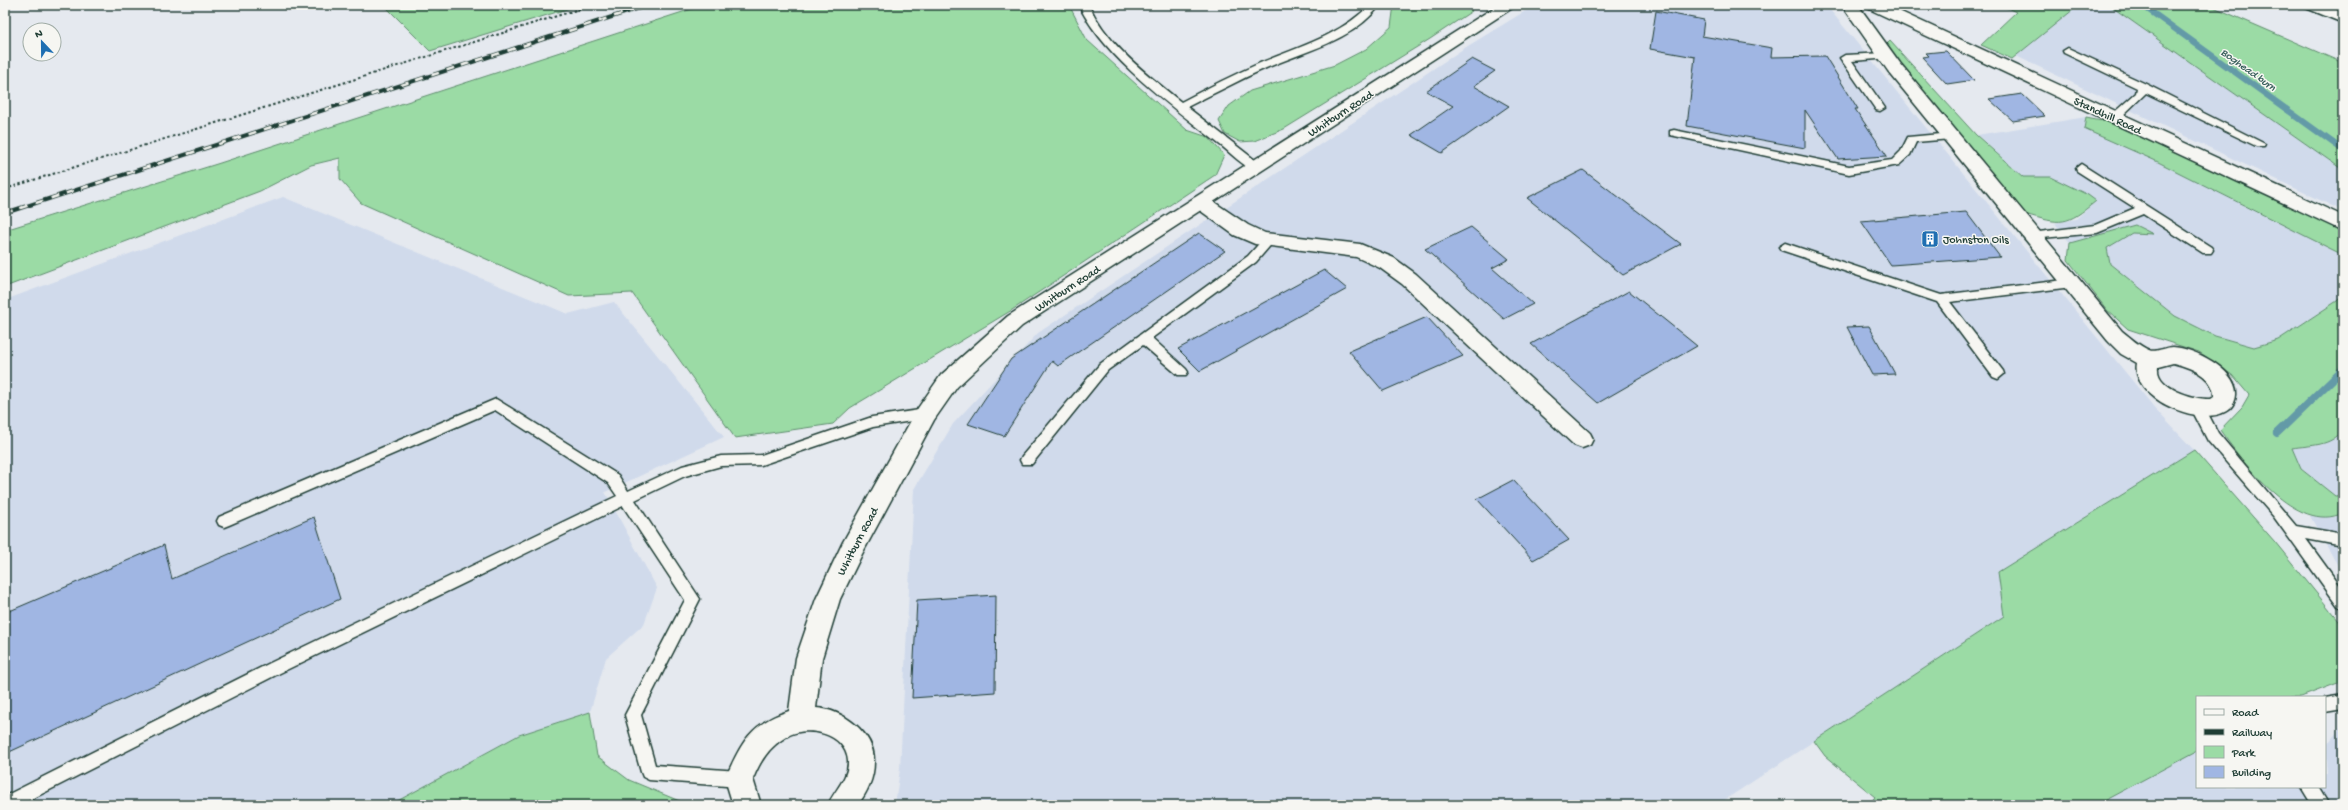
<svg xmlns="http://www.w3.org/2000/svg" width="2348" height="810" viewBox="0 0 2348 810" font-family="'Gochi Hand',sans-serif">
<rect width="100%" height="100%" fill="#e5e9ef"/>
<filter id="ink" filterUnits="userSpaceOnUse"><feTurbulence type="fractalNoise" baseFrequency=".025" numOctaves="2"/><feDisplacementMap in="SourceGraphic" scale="8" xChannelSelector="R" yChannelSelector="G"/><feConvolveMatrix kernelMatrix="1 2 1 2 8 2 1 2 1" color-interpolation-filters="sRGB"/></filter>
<g filter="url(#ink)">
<!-- built -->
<g fill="#d0daeb">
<path d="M 1535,5 L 1826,5 L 2157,411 L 2194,450 L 1998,572 L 2004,616 L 1717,805 L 895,805 L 900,769 L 914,489 L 953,424 L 1038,333 L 1463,49 Z"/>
<path d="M 2079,5 L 2109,5 L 2343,170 L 2343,211 L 2016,56 Z"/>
<path d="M 2086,117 L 2084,129 L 2156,161 L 2343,255 L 2343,295 L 2337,301 L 2278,340 L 2254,347 L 2215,336 L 2175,316 L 2110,264 L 2106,248 L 2132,233 L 2152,234 L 2135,225 L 2070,243 L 2055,223 L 2076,219 L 2096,201 L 2051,177 L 2023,177 L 1977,135 Z"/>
<path d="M 283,197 L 568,314 L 614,302 L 724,437 L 605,492 L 657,588 L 644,624 L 606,658 L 590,712 L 519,735 L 390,805 L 5,805 L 5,300 Z"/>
<path d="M 2343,429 L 2343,495 L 2335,496 L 2301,469 L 2292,448 L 2321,445 L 2340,434 Z"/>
<path d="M 2343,513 L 2343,575 L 2310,516 L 2335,517 Z"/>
<path d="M 2343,725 L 2343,805 L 2096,805 L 2197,751 L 2197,787 L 2325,787 L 2325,774 L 2327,774 L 2325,747 Z"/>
</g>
<!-- green -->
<g fill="#9bdba5" stroke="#5d8c6c">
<path d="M 384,5 L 580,5 L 430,51 Z"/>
<path d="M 704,5 L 1069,5 L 1087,40 L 1187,130 L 1208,137 L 1224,155 L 1215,175 L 1012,310 L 850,408 L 833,424 L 735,438 L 632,293 L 569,296 L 361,203 L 340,179 L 340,158 L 311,165 L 260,191 L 5,287 L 5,230 L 220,163 Z"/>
<path d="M 1394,5 L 1467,5 L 1472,11 L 1430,39 L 1284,129 L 1254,141 L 1240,142 L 1225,134 L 1219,121 L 1229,106 L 1250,91 L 1335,65 L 1366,49 L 1391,27 Z"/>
<path d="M 2001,5 L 2079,5 L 2012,59 L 1981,45 L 2016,12 Z"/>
<path d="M 2109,5 L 2209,5 L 2343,63 L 2343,170 Z"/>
<path d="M 1890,41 L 1976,135 L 2023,177 L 2051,177 L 2088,195 L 2096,201 C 2066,226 2062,225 2025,214 L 1885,46 Z"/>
<path d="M 2086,117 L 2102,120 L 2123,129 L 2343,230 L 2343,255 L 2156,161 L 2084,129 Z"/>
<path d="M 2135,225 L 2153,234 L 2132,233 L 2107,248 L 2110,264 L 2175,316 L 2215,336 L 2254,347 L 2278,340 L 2337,301 L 2343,295 L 2343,429 C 2332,447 2310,445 2292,448 L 2301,469 L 2335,496 L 2343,495 L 2343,513 C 2297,535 2243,463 2220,430 L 2242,407 L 2249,395 L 2232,375 L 2199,352 L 2128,329 L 2107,310 L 2068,260 L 2070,243 Z"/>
<path d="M 2194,450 L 2275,542 L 2343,626 L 2343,681 L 2301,697 L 2197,697 L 2197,751 L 2096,805 L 1868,805 L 1875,797 L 1825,756 L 1814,741 L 2004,616 L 1998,572 Z"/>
<path d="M 590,712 L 597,756 L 629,780 L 689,805 L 390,805 L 519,735 Z"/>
</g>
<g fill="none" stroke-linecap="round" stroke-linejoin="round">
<!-- stream-far1 -->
<path stroke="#639aa7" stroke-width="6" d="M 2142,5 L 2343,150"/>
<!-- stream -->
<path stroke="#639aa7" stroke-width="8" d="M 2277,433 L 2343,369"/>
</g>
<!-- building -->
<g fill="#a0b6e3" stroke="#1f3d34">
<path d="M 1656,11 L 1704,20 L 1702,36 L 1772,48 L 1771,57 L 1825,56 L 1858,109 L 1855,109 L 1887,156 L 1838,159 L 1805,110 L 1805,148 L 1687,126 L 1695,57 L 1650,49 Z"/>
<path d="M 1946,51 L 1974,80 L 1947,84 L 1922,57 L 1929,56 L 1926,53 Z"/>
<path d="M 1472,59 L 1495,71 L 1474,86 L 1509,106 L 1442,153 L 1411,135 L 1453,106 L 1426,91 Z"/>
<path d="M 2022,94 L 2045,116 L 2013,121 L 1989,99 Z"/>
<path d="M 1583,170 L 1681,244 L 1623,275 L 1527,198 Z"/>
<path d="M 1966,212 L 2000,257 L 1891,265 L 1861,221 Z"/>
<path d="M 1471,227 L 1509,259 L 1492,268 L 1533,304 L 1504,319 L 1425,249 Z"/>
<path d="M 1199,233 L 1225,251 L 1058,366 L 1052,361 L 1004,436 L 968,424 L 1011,359 Z"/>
<path d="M 1324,270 L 1347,289 L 1200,371 L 1178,349 Z"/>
<path d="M 1629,291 L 1697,346 L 1598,403 L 1531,344 Z"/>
<path d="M 1427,317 L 1463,356 L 1383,391 L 1349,351 Z"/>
<path d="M 1869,326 L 1895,374 L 1872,375 L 1847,327 Z"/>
<path d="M 1513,480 L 1569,540 L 1533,560 L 1477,499 Z"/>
<path d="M 314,517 L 340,599 L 5,754 L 5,613 L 164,545 L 172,579 Z"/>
<path d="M 996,595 L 995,692 L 912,698 L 917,600 Z"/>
</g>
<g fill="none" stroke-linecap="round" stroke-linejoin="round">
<defs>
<g id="service">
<path d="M 1079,5 L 1089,5 C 1107,45 1148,75 1181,102 C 1207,88 1233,75 1260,63 C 1299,47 1339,36 1370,5 L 1380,5 C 1353,41 1305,51 1266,68 C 1239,80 1213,94 1187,107 L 1260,164 L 1261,167 L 1256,171 C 1243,167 1230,152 1219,144 C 1174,108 1103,57 1079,5 Z"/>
<path d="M 2068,48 L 2146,84 L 2265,144 L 2264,146 L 2256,146 L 2146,93 L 2118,120 L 2110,120 L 2110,116 L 2136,93 L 2137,88 L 2064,53 L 2063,51 Z"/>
<path d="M 1886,53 L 1891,56 L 1890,58 L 1852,61 L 1885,108 L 1880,111 L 1876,110 L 1840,58 L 1845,55 Z"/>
<path d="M 1674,130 L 1849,166 L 1892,160 L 1901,151 L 1908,137 L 1951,133 L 1956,136 L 1951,139 L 1916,142 L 1910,155 L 1899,165 L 1849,174 L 1670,135 L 1670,131 Z"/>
<path d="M 2081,164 L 2211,247 L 2213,250 L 2211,253 L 2203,253 L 2143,214 L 2097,233 L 2031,239 L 2029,236 L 2031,233 L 2095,225 L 2135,208 L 2077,171 L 2076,168 Z"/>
<path d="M 1269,236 L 1275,240 L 1256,262 L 1152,338 L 1186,369 L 1188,372 L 1186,375 L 1178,375 L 1143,345 L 1108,370 L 1032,464 L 1022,464 L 1020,460 L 1022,456 L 1100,364 L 1248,256 L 1265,237 Z"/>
<path d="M 1785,243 L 1941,295 L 2072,279 L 2078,283 L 2072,287 L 1950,302 L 2003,371 L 2004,374 L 1998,379 L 1993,377 L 1937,302 L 1781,250 L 1779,247 Z"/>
<path d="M 496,399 L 618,475 L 628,491 L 682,466 L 721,456 L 761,455 L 872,417 L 926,409 L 931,410 L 933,414 L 931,418 L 873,427 L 761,465 L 721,466 L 685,476 L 635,500 L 700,599 L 641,715 L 655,765 L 739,771 L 745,774 L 747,779 L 745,784 L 739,787 L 649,780 L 643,777 L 641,772 L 625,715 L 685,600 L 623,506 L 280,673 L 20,805 L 5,805 L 5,796 L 270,663 L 617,496 L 608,483 L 495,410 L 229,525 L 224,527 L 219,525 L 217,521 L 219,517 Z"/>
<path d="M 2198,403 L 2203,404 L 2218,433 L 2296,526 L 2343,534 L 2343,546 L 2306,539 L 2343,590 L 2343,608 L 2338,606 L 2274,517 L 2208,441 L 2191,408 L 2193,404 Z"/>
<path d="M 2343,695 L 2343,709 L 2325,712 L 2325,698 Z"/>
<path d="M 2301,787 L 2318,787 L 2329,805 L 2312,805 Z"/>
</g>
<g id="minor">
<path d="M 1842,5 L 1858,5 L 1900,63 L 2122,331 C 2131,338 2139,346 2149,350 C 2155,353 2166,347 2173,347 C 2194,348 2238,370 2236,395 C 2232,439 2129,406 2137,363 L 2121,354 L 2108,341 L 1888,71 ZM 2173,363 C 2189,367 2215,376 2214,397 L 2211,399 C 2195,400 2155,388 2158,367 Z"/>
<path d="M 2304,5 L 2326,5 L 2343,12 L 2343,23 L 2306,8 Z"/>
<path d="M 1201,196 L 1208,198 L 1248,225 L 1265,233 L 1360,244 L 1394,258 L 1416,274 L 1590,433 L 1593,439 L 1590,445 L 1582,448 L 1574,445 L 1402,284 L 1380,268 L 1356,257 L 1255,244 L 1234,235 L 1194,206 L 1191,202 L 1194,198 Z"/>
</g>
<path id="tertiary" d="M 1865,5 L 1886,5 L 2343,216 L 2343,231 L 1867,8 Z"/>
<path id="secondary" d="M 1498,5 L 1517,5 L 1022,326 L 957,387 L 934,420 L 862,554 L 840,599 L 822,658 L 816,708 C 842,709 875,733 874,762 C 874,779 867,792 858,805 L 828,805 C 834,791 849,778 848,761 C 846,733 806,724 786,737 C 769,747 760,761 753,779 L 761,805 L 733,805 L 725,779 C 741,744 750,723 789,711 L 796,658 L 816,599 L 843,542 L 918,408 L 941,375 L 1008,316 Z"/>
</defs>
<!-- service casing -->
<use href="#service" stroke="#1f3d34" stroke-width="3"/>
<!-- minor casing -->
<use href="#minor" stroke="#1f3d34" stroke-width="3"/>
<!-- tertiary casing -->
<use href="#tertiary" stroke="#1f3d34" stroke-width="3"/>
<!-- secondary casing -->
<use href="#secondary" stroke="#1f3d34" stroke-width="3"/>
<!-- path -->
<path stroke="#1f3d34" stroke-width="2" stroke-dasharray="2.5 2.5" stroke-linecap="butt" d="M 5,189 L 592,5"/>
<!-- service -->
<use href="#service" fill="#f6f6f2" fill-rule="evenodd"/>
<!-- minor -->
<use href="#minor" fill="#f6f6f2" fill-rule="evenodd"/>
<!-- tertiary -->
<use href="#tertiary" fill="#f6f6f2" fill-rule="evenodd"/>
<!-- secondary -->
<use href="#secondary" fill="#f6f6f2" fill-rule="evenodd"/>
<defs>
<path id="rail" d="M 5,213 L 649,5"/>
</defs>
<!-- rail casing -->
<use href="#rail" stroke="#1f3d34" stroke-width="4"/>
<!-- rail -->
<use href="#rail" stroke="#f6f6f2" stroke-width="2.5" stroke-dasharray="8" stroke-linecap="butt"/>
</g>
</g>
<!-- icons -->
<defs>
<symbol id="building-square" viewBox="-11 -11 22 22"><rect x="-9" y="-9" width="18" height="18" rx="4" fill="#1f6fb2" stroke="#f6f6f2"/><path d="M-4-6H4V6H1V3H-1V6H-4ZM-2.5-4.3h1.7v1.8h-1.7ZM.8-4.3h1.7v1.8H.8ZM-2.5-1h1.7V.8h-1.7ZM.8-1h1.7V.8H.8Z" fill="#fff"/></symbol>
</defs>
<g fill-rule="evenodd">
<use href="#building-square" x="1920" y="229" width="20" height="20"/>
</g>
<g text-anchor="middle" stroke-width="3" stroke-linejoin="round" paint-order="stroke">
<!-- far-water labels -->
<g font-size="11" font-style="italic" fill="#365c5a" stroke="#f6f6f2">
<text transform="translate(2249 69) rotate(36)" y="4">Boghead burn</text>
</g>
<!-- street labels -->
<g font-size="12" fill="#1f3d34" stroke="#f6f6f2">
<text transform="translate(1340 113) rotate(-33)" y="4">Whitburn Road</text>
<text transform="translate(2108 115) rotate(25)" y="4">Standhill Road</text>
<text transform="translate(1067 288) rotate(-33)" y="4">Whitburn Road</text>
<text transform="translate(857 541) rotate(-62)" y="4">Whitburn Road</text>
</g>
<!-- poi labels -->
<g font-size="12" fill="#1f3d34" stroke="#f6f6f2" text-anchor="start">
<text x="1943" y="243">Johnston Oils</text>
</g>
</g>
<!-- margin -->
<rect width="2348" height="810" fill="none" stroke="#f6f6f2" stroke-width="20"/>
<rect x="10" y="10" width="2328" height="790" fill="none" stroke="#1f3d34" stroke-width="1.5" filter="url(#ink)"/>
<!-- legend -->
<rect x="2196" y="696" width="130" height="92" fill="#f6f6f2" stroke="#a0aca6"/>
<rect x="2204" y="709" width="20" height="6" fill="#f6f6f2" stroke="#a0aca6"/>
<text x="2232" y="716" font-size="12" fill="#1f3d34">Road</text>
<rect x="2204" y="729" width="20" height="6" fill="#1f3d34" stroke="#a0aca6"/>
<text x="2232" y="736" font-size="12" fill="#1f3d34">Railway</text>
<rect x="2204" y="746" width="20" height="12" fill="#9bdba5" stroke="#a0aca6"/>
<text x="2232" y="756" font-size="12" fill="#1f3d34">Park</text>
<rect x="2204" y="766" width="20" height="12" fill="#a0b6e3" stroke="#a0aca6"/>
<text x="2232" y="776" font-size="12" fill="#1f3d34">Building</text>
<!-- north arrow -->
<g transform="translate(42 42) rotate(338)"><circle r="19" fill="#f6f6f2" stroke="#a0aca6"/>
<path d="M0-3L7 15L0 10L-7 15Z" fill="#1f6fb2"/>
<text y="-6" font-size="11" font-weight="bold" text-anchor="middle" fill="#1f3d34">N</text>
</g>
</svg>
